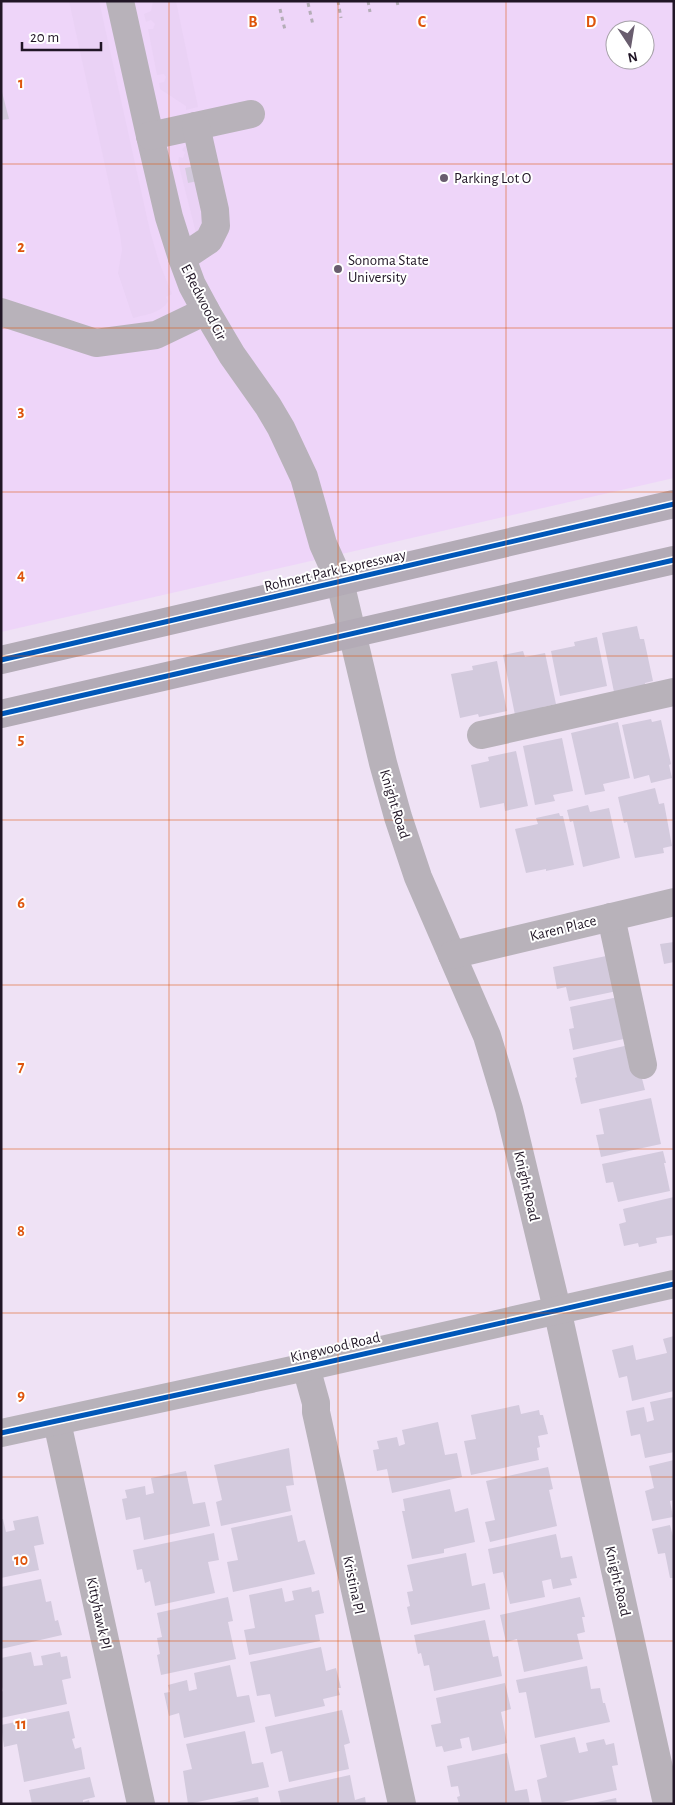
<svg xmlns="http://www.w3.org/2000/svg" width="675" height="1805" viewBox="0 0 675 1805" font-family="'Alegreya Sans',sans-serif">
<rect width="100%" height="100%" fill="#efe2f5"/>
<!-- built -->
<path fill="#eed5f9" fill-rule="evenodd" d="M 1,1 L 674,1 L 674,478 L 1,632 ZM 615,30 L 645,30 L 645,60 L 615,60 Z"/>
<!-- green -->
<g fill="#ead2f5">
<path d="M 69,1 L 99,1 L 150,231 L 159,262 L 172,294 L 166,297 L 168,301 C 162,313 144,315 133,318 L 118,273 L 122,250 L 120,234 Z"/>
<path d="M 153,1 L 176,1 L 198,107 L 186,110 L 186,106 L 160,89 L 159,83 L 164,82 L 166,77 L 164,74 L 157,75 L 148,29 L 153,29 L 155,24 L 151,20 L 146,22 L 144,14 L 151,11 Z"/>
<path d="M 185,146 L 188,146 L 195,162 L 190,164 L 199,181 L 208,223 L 196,233 L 178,162 L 179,157 L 183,158 L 185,152 L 182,150 Z"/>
</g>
<!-- building -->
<g fill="#d3cadd">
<path d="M 1,88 L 9,119 L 1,120 Z"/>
<path d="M 200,165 L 203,180 L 188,183 L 185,168 Z"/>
<path d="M 637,626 L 640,639 L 644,639 L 653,681 L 645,683 L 646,687 L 614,692 L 602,633 Z"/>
<path d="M 597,637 L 607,686 L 560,696 L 551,651 L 575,646 L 574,642 Z"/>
<path d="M 523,651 L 525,657 L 545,653 L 556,704 L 543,707 L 543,710 L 515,715 L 503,655 Z"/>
<path d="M 497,661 L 507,711 L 479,717 L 478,714 L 460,718 L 451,674 L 473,670 L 472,666 Z"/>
<path d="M 651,719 L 652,722 L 661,720 L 671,764 L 669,765 L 672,778 L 651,783 L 649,775 L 634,779 L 622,725 Z"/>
<path d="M 618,722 L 630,778 L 603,784 L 605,791 L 585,795 L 571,733 Z"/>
<path d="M 562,738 L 573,791 L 553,795 L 555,801 L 535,805 L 523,746 Z"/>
<path d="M 516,751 L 528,806 L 505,811 L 504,803 L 480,808 L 471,765 L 489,761 L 488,757 Z"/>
<path d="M 655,788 L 659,804 L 664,803 L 672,846 L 663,848 L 664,853 L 635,858 L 627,822 L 624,823 L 618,797 Z"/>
<path d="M 588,805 L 590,812 L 609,808 L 620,858 L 583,867 L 573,821 L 570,822 L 567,810 Z"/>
<path d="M 559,813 L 560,816 L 563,816 L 574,865 L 546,871 L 546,869 L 526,873 L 515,829 L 538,824 L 536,818 Z"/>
<path d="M 674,942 L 674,962 L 664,964 L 660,944 Z"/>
<path d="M 611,955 L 622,990 L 569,1001 L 566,987 L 557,989 L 553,967 Z"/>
<path d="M 623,996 L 633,1037 L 573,1050 L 569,1029 L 574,1028 L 570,1007 Z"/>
<path d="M 633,1044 L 645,1090 L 581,1104 L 575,1078 L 577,1077 L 573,1058 Z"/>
<path d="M 651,1098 L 661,1144 L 601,1157 L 596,1135 L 604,1134 L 599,1109 Z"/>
<path d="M 663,1151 L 666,1163 L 664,1163 L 670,1191 L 618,1202 L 613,1182 L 606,1183 L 602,1164 Z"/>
<path d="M 674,1197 L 674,1235 L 656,1238 L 657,1243 L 639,1247 L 638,1243 L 624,1246 L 619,1224 L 626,1222 L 623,1209 Z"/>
<path d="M 674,1336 L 674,1391 L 632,1401 L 627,1376 L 619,1378 L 612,1350 L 633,1345 L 636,1360 L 667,1353 L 663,1339 Z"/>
<path d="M 674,1397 L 674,1452 L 645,1458 L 640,1434 L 631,1436 L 626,1411 L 644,1407 L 647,1422 L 654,1420 L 650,1402 Z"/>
<path d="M 519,1405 L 521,1414 L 539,1410 L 540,1415 L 543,1415 L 548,1434 L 538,1436 L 540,1447 L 537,1448 L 539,1460 L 471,1475 L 464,1441 L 476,1439 L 471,1415 Z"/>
<path d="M 438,1422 L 445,1455 L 457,1453 L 462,1477 L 392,1493 L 387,1469 L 377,1471 L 373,1450 L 379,1449 L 377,1441 L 397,1437 L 399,1446 L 405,1444 L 402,1430 Z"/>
<path d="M 289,1448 L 294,1485 L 286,1486 L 291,1511 L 221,1526 L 216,1502 L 222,1500 L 214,1465 Z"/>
<path d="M 674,1460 L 674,1500 L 670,1501 L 673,1517 L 652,1521 L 645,1491 L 654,1488 L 649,1466 Z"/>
<path d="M 548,1467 L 553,1489 L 549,1490 L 557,1526 L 490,1542 L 485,1522 L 495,1520 L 486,1481 Z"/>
<path d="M 186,1471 L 193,1504 L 205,1502 L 210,1526 L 144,1540 L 140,1517 L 126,1520 L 122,1499 L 127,1498 L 125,1490 L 145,1486 L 146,1495 L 154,1493 L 151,1478 Z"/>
<path d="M 450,1489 L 455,1512 L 468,1508 L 475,1542 L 444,1549 L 444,1553 L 412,1559 L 402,1511 L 405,1511 L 403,1499 Z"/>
<path d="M 292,1515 L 298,1542 L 305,1540 L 315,1574 L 233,1592 L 227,1562 L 238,1560 L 231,1528 Z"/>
<path d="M 38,1516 L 44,1544 L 34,1546 L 39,1570 L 1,1578 L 1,1519 L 3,1519 L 6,1532 L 15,1530 L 13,1521 Z"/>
<path d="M 670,1525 L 674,1540 L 674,1578 L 670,1578 L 665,1553 L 658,1554 L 652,1529 Z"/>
<path d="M 214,1533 L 219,1560 L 208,1562 L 215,1593 L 155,1606 L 150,1581 L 145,1583 L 142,1569 L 137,1570 L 133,1550 Z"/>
<path d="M 556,1534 L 561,1558 L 572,1556 L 577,1578 L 570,1579 L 572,1585 L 553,1589 L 551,1579 L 542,1581 L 545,1597 L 510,1604 L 503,1572 L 493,1574 L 488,1549 Z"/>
<path d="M 466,1553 L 472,1586 L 485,1583 L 490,1609 L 411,1625 L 407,1607 L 410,1606 L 407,1592 L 413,1591 L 407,1565 Z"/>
<path d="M 41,1579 L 46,1602 L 51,1601 L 55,1621 L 58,1620 L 62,1635 L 1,1649 L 1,1587 Z"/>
<path d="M 311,1587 L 312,1592 L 319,1590 L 324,1613 L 315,1615 L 320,1641 L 249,1655 L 244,1630 L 255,1628 L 249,1595 L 282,1588 L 285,1602 L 294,1600 L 292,1591 Z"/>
<path d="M 228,1597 L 233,1621 L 228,1622 L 236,1659 L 161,1675 L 157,1655 L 160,1654 L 157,1638 L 162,1637 L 157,1613 Z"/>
<path d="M 580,1597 L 585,1617 L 582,1617 L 585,1632 L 577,1634 L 583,1659 L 524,1672 L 517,1639 L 506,1642 L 500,1615 Z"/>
<path d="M 485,1620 L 493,1657 L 498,1656 L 502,1676 L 434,1691 L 429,1665 L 424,1666 L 421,1653 L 418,1654 L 414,1635 Z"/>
<path d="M 321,1647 L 326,1671 L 336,1668 L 341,1688 L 338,1688 L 340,1695 L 323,1699 L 325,1706 L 275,1717 L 270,1694 L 257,1696 L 250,1662 Z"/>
<path d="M 31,1652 L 34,1666 L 43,1665 L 41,1656 L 60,1652 L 61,1657 L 67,1656 L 71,1678 L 62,1680 L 67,1704 L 1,1718 L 1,1692 L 3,1691 L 1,1683 L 1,1658 Z"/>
<path d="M 230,1665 L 237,1697 L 249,1695 L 255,1722 L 184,1738 L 179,1713 L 169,1716 L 164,1693 L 170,1692 L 168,1685 L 187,1680 L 189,1691 L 197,1689 L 194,1673 Z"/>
<path d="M 587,1666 L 591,1689 L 600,1688 L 603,1703 L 605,1703 L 610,1722 L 535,1738 L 526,1692 L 519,1693 L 516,1680 Z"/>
<path d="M 505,1683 L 511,1709 L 501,1712 L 507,1743 L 472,1751 L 469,1737 L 460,1739 L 462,1748 L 444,1752 L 442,1746 L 436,1747 L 431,1725 L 441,1723 L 436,1698 Z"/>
<path d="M 342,1710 L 350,1743 L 344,1745 L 349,1769 L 289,1782 L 282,1751 L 271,1754 L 265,1727 Z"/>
<path d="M 69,1711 L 75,1738 L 72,1739 L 75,1749 L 81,1747 L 85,1769 L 24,1782 L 17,1744 L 4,1747 L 1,1725 Z"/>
<path d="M 245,1731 L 252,1764 L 263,1762 L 269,1787 L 188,1804 L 183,1771 L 192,1769 L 186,1744 Z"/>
<path d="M 575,1737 L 579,1753 L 588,1751 L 586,1743 L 604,1739 L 606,1745 L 614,1743 L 618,1765 L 612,1766 L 617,1790 L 554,1804 L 542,1804 L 537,1780 L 547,1777 L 540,1745 Z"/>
<path d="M 507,1753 L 515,1791 L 527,1789 L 530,1804 L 459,1804 L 457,1797 L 460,1796 L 458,1786 L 451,1787 L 447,1766 Z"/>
<path d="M 350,1775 L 355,1800 L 365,1797 L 366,1804 L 281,1804 L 278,1791 Z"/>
<path d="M 90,1777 L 95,1797 L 83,1800 L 83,1802 L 89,1800 L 90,1804 L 32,1804 L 29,1790 Z"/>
<path d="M 258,1797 L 259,1804 L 230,1804 L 230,1803 Z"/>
<path d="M 616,1798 L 617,1804 L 593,1804 L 593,1803 Z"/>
</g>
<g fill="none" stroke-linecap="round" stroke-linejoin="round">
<!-- path -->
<g stroke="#b4adb7" stroke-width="3" stroke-dasharray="4 4" stroke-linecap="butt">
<path d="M 338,1 L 341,18"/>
<path d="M 368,1 L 370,12"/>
<path d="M 397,1 L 398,6"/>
<path d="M 308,3 L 313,25"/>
<path d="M 280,9 L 285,30"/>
</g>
<!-- minor -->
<g stroke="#b8b2ba" stroke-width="28">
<path d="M 120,1 L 150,136 L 169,217 L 182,258 L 192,285 L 206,311 L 232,355 L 268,406 L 281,428 L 304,477 L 323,544 L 340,582 L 383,763 L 398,817 L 418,877 L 487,1036 L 509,1109 L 557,1309 L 667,1804"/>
<path d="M 150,136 L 251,114"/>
<path d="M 182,258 L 209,240 L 216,226 L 215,210 L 196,126"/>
<path d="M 1,312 L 96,343 L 156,335 L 206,311"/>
<path d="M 481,735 L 674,692"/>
<path d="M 611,917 L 643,1065"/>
<path d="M 452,955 L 674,902"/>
<path d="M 306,1367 L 316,1403 L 316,1412 L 402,1804"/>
<path d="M 57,1422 L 141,1804"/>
<path d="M 1,1433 L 306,1367 L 674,1284"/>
</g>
<!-- major -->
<g stroke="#b3abb6" stroke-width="28">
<path d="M 1,660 L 674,504"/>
<path d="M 1,714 L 674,560"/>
</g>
<defs>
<g id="cycleway">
<path d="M 1,660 L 674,504"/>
<path d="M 1,714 L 674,560"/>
<path d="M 1,1433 L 306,1367 L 674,1284"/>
</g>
</defs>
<!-- cycleway casing -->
<use href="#cycleway" stroke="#fff" stroke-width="8"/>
<!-- cycleway -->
<use href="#cycleway" stroke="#0057b8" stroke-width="5"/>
</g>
<!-- grid -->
<path fill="none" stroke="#de560d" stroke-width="1" stroke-opacity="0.55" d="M 169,1 L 169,1804M 338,1 L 338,1804M 506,1 L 506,1804M 1,164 L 674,164M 1,328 L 674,328M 1,492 L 674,492M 1,656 L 674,656M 1,820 L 674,820M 1,985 L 674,985M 1,1149 L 674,1149M 1,1313 L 674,1313M 1,1477 L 674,1477M 1,1641 L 674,1641"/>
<!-- markers -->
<g fill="#695d6e" stroke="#fff" stroke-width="2">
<circle cx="444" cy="178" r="5"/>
<circle cx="338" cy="269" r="5"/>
</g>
<g text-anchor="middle" stroke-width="4" stroke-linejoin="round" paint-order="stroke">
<!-- poi labels -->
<g font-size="15" fill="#211626" stroke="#fff" text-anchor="start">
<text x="454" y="183">Parking Lot O</text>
<text x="348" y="265">Sonoma State<tspan x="348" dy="17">University</tspan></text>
</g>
<!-- street labels -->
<g font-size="15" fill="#211626" stroke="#fff">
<text transform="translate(204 302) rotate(63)" y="5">E Redwood Cir</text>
<text transform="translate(335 570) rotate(-13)" y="5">Rohnert Park Expressway</text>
<text transform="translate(395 804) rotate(73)" y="5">Knight Road</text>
<text transform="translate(563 928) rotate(-14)" y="5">Karen Place</text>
<text transform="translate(527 1186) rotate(77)" y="5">Knight Road</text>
<text transform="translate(335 1347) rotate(-13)" y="5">Kingwood Road</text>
<text transform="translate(618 1581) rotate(77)" y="5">Knight Road</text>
<text transform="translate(354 1585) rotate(78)" y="5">Kristina Pl</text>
<text transform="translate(99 1613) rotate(78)" y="5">Kittyhawk Pl</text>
</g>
</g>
<g font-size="16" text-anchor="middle" font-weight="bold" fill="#de560d" stroke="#fff" stroke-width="4" stroke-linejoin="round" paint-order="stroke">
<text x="253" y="27">B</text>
<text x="422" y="27">C</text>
<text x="591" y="27">D</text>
<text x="21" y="88">1</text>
<text x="21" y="252">2</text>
<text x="21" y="416">3</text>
<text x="21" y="580">4</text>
<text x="21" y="744">5</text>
<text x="21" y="908">6</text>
<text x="21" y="1072">7</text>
<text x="21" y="1236">8</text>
<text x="21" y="1400">9</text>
<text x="21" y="1565">10</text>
<text x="21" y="1729">11</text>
</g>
<!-- border -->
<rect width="675" height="1805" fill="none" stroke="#211626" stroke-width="5"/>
<!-- north arrow -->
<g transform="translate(630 45) rotate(168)"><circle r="24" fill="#ffffff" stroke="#a6a2a8"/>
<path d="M0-4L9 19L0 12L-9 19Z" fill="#695d6e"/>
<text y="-8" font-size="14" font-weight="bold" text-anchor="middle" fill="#211626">N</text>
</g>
<!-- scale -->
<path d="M22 42v8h79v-8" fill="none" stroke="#211626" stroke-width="2.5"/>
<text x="30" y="42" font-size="15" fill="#211626" stroke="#ffffff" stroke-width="4" paint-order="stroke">20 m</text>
</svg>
